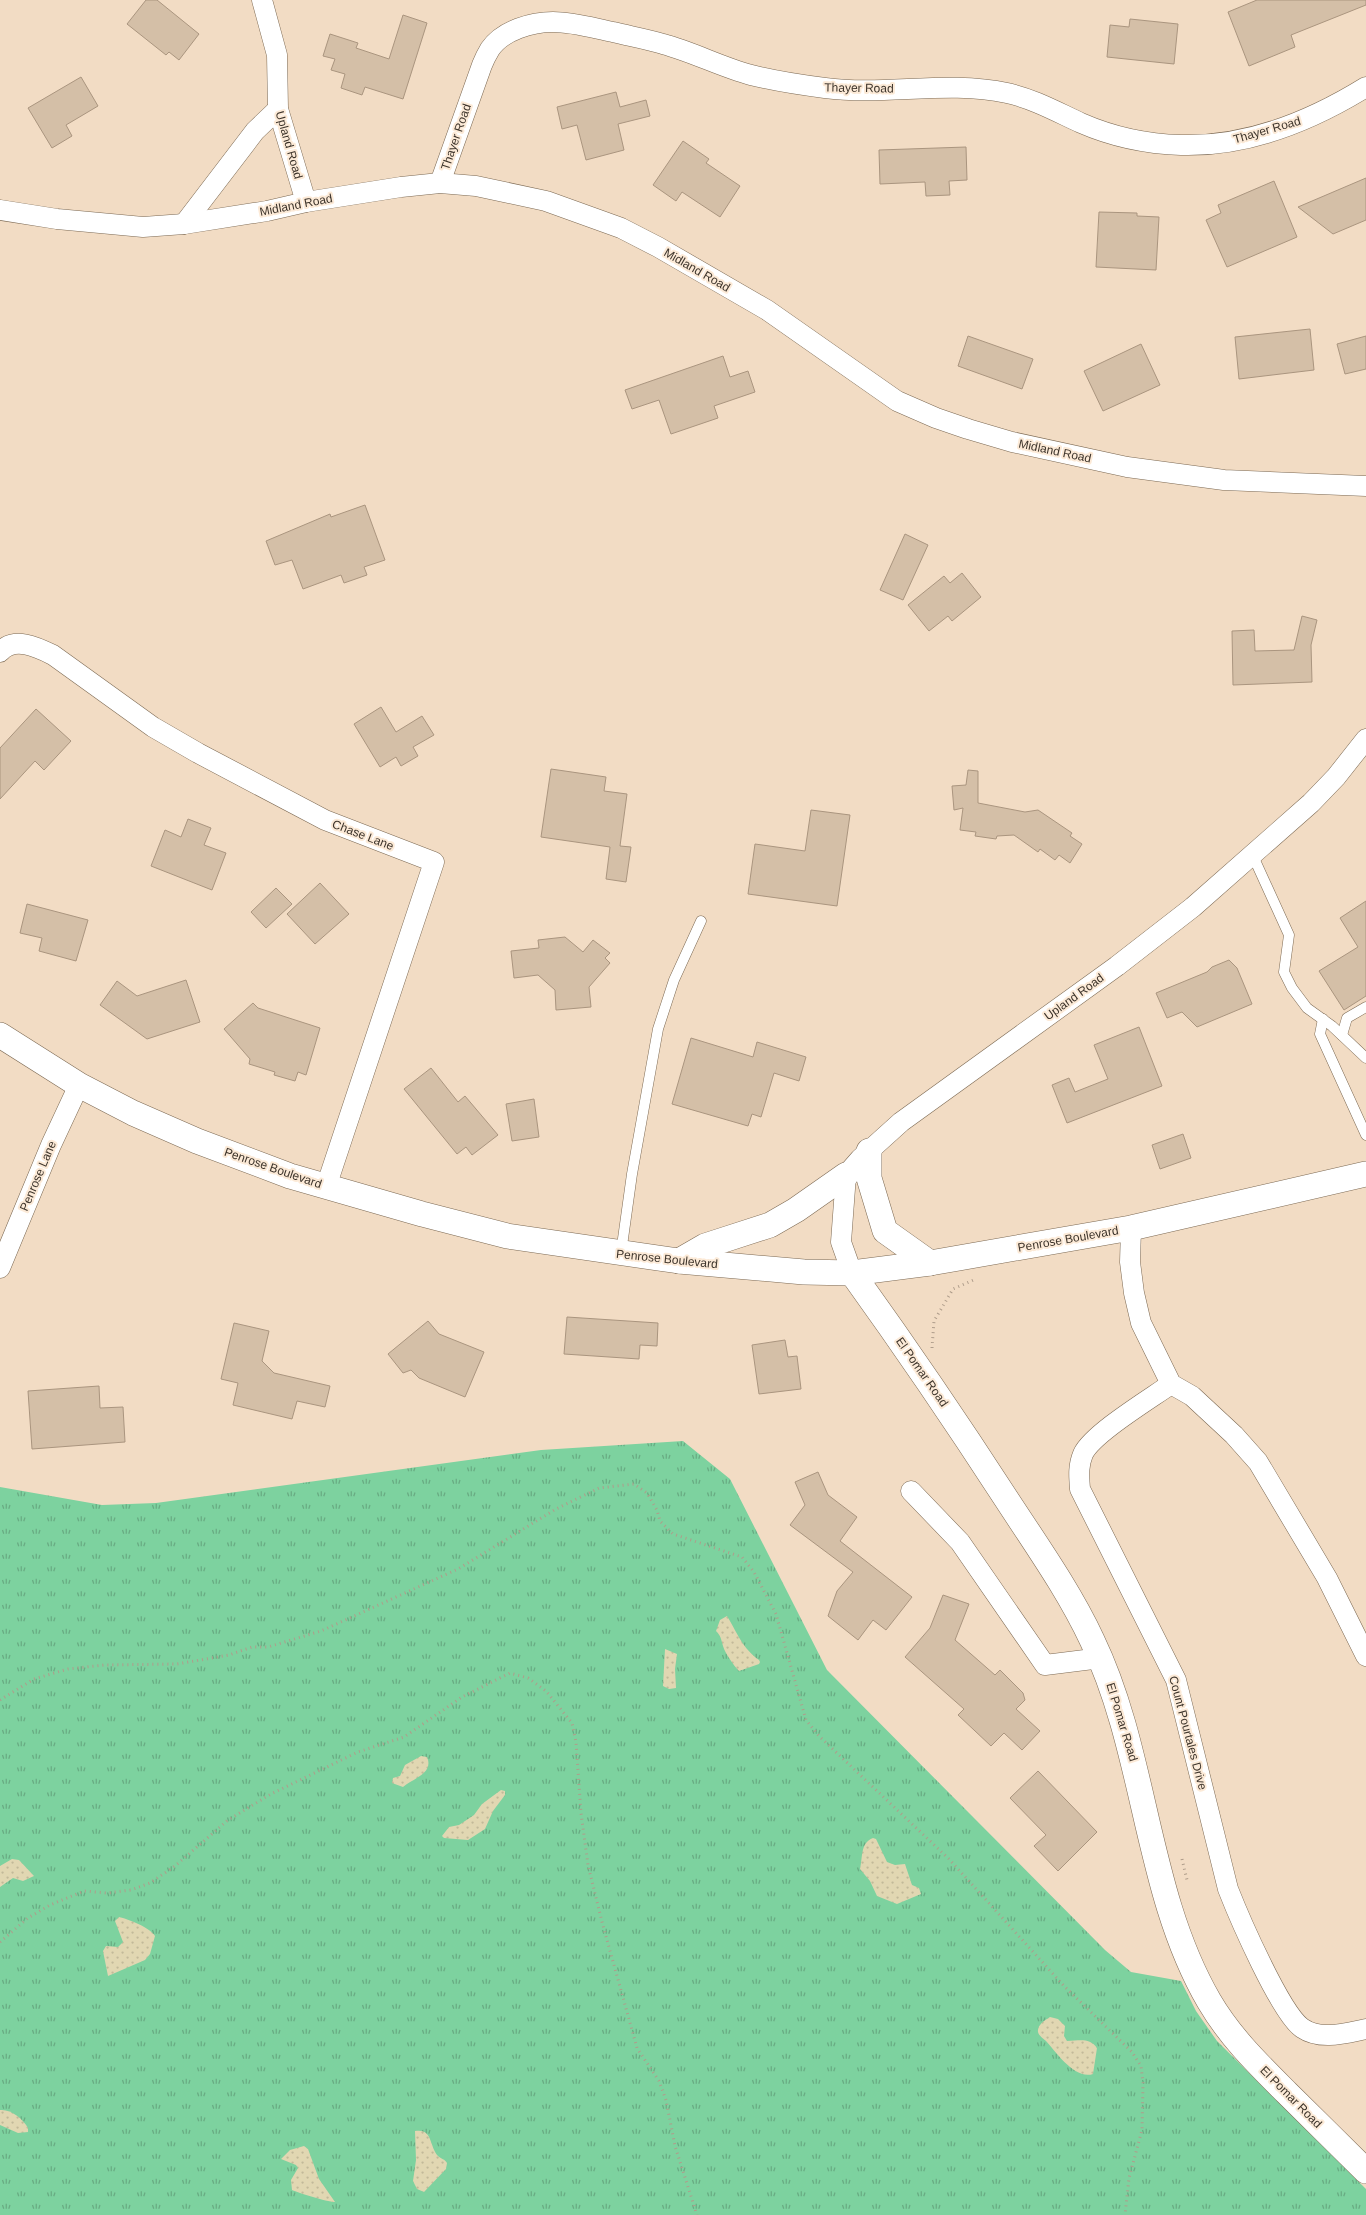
<svg xmlns="http://www.w3.org/2000/svg" width="1366" height="2215" viewBox="0 0 1366 2215" font-family="Arial,sans-serif">
<defs>
<pattern id="grass-tufts" width="24" height="20" patternUnits="userSpaceOnUse" patternTransform="scale(1.25)"><rect width="24" height="20" fill="#7dd29f"/><path d="M3 7l-1-3M5 7V3M7 7l1-3M15 17l-1-3M17 17v-4M19 17l1-3" fill="none" stroke="#68ab82"/></pattern>
<pattern id="sand-dots" width="8" height="8" patternUnits="userSpaceOnUse" patternTransform="scale(1.25)"><rect width="8" height="8" fill="#e1d7b2"/><path d="M2 2h.1M6 6h.1" fill="none" stroke="#c2b999" stroke-width="1.8" stroke-linecap="round"/></pattern>
</defs>
<rect width="100%" height="100%" fill="#f2dcc4"/>
<!-- grass -->
<path fill="url(#grass-tufts)" d="M 683,1441 L 730,1479 L 827,1670 L 1105,1950 L 1131,1972 L 1181,1981 L 1196,2011 L 1217,2041 L 1366,2189 L 1366,2215 L 0,2215 L 0,1487 L 102,1505 L 156,1503 L 541,1450 Z"/>
<!-- sand -->
<g fill="url(#sand-dots)">
<path d="M 727,1616 C 737,1632 742,1648 759,1660 L 760,1662 L 759,1664 L 739,1671 C 734,1666 725,1653 723,1646 C 721,1639 721,1636 716,1631 L 720,1620 Z"/>
<path d="M 665,1649 L 677,1654 L 675,1669 L 676,1688 L 669,1689 L 663,1686 Z"/>
<path d="M 421,1756 L 427,1757 C 434,1773 414,1778 403,1787 L 392,1783 L 393,1778 L 400,1776 L 405,1765 Z"/>
<path d="M 501,1790 L 505,1791 L 505,1795 L 493,1811 L 485,1829 L 468,1840 L 444,1838 L 442,1836 L 449,1827 L 459,1825 L 474,1815 L 482,1804 Z"/>
<path d="M 873,1838 L 876,1839 L 887,1862 L 895,1865 L 905,1864 L 912,1885 L 919,1888 L 921,1894 L 897,1904 L 877,1896 L 870,1881 L 860,1869 C 863,1857 860,1843 873,1838 Z"/>
<path d="M 12,1859 L 19,1860 L 34,1876 L 23,1881 L 13,1878 L 0,1887 L 0,1866 Z"/>
<path d="M 119,1917 C 128,1919 151,1928 155,1936 L 150,1954 L 145,1960 L 108,1976 L 103,1951 L 106,1946 L 118,1947 L 123,1942 L 115,1921 Z"/>
<path d="M 1050,2017 L 1058,2019 L 1065,2026 L 1064,2036 L 1067,2041 C 1079,2041 1089,2037 1097,2048 L 1093,2074 C 1075,2080 1056,2052 1046,2041 C 1043,2038 1039,2036 1038,2032 C 1037,2025 1045,2020 1050,2017 Z"/>
<path d="M 0,2110 C 11,2109 23,2119 28,2128 L 28,2132 L 18,2133 L 0,2125 Z"/>
<path d="M 415,2131 C 433,2128 429,2146 438,2156 C 441,2159 445,2159 447,2163 L 446,2169 L 424,2192 L 417,2189 L 413,2181 L 416,2160 Z"/>
<path d="M 304,2146 L 308,2149 L 319,2179 L 335,2202 C 331,2203 296,2192 292,2190 L 291,2180 L 298,2168 L 296,2165 L 281,2159 L 290,2150 Z"/>
</g>
<!-- building -->
<g fill="#d4bfa7" stroke="#aa957f">
<path d="M 146,0 L 157,0 L 199,34 L 179,60 L 169,52 L 166,55 L 127,24 Z"/>
<path d="M 1257,0 L 1366,0 L 1366,5 L 1291,35 L 1295,47 L 1249,66 L 1228,12 Z"/>
<path d="M 403,15 L 427,23 L 403,99 L 365,87 L 362,95 L 341,88 L 345,74 L 331,70 L 335,59 L 323,56 L 330,34 L 358,43 L 356,48 L 389,59 Z"/>
<path d="M 1130,19 L 1178,24 L 1174,64 L 1107,57 L 1110,25 L 1129,27 Z"/>
<path d="M 81,77 L 98,106 L 66,125 L 72,136 L 52,148 L 28,108 Z"/>
<path d="M 616,92 L 620,107 L 646,100 L 650,116 L 618,124 L 624,150 L 586,160 L 577,125 L 562,129 L 557,107 Z"/>
<path d="M 683,141 L 709,159 L 706,163 L 740,186 L 720,217 L 682,192 L 676,201 L 653,185 Z"/>
<path d="M 966,147 L 967,180 L 949,181 L 950,195 L 926,196 L 925,182 L 880,184 L 879,150 Z"/>
<path d="M 1366,178 L 1366,220 L 1333,234 L 1298,207 Z"/>
<path d="M 1274,181 L 1297,237 L 1227,267 L 1206,220 L 1221,213 L 1218,205 Z"/>
<path d="M 1099,212 L 1137,213 L 1137,216 L 1159,217 L 1156,270 L 1096,267 Z"/>
<path d="M 1310,329 L 1314,370 L 1239,379 L 1235,337 Z"/>
<path d="M 968,336 L 1033,359 L 1022,389 L 958,366 Z"/>
<path d="M 1366,336 L 1366,369 L 1345,374 L 1337,344 Z"/>
<path d="M 1141,344 L 1160,385 L 1103,411 L 1084,371 Z"/>
<path d="M 723,356 L 730,377 L 748,371 L 755,392 L 714,406 L 718,418 L 671,434 L 659,400 L 632,409 L 625,390 Z"/>
<path d="M 365,505 L 385,560 L 364,567 L 367,575 L 344,583 L 341,575 L 303,589 L 292,560 L 275,565 L 266,541 L 330,514 L 331,517 Z"/>
<path d="M 905,534 L 928,545 L 903,600 L 880,590 Z"/>
<path d="M 962,573 L 981,597 L 952,621 L 948,616 L 929,631 L 908,605 L 944,576 L 950,583 Z"/>
<path d="M 1302,616 L 1317,620 L 1311,645 L 1312,682 L 1233,685 L 1232,631 L 1254,630 L 1255,651 L 1294,650 Z"/>
<path d="M 381,707 L 396,732 L 422,716 L 434,735 L 413,747 L 418,756 L 401,766 L 396,757 L 380,767 L 354,724 Z"/>
<path d="M 36,709 L 71,741 L 44,770 L 35,761 L 0,799 L 0,748 Z"/>
<path d="M 551,769 L 606,777 L 604,791 L 627,794 L 620,846 L 631,847 L 626,882 L 606,879 L 610,847 L 541,837 Z"/>
<path d="M 968,770 L 978,771 L 978,803 L 1025,812 L 1038,810 L 1072,833 L 1070,836 L 1082,844 L 1070,863 L 1059,855 L 1055,860 L 1040,849 L 1038,852 L 1014,835 L 997,836 L 996,839 L 975,836 L 976,832 L 960,830 L 963,808 L 954,810 L 952,786 L 966,785 Z"/>
<path d="M 811,810 L 850,815 L 837,906 L 748,894 L 755,844 L 805,851 Z"/>
<path d="M 188,819 L 211,828 L 204,845 L 226,853 L 212,890 L 151,866 L 165,830 L 181,837 Z"/>
<path d="M 320,883 L 349,914 L 315,944 L 287,914 Z"/>
<path d="M 276,888 L 292,904 L 266,928 L 251,912 Z"/>
<path d="M 1366,901 L 1366,996 L 1344,1010 L 1319,971 L 1358,947 L 1340,918 Z"/>
<path d="M 27,904 L 88,920 L 76,961 L 39,951 L 42,938 L 20,933 Z"/>
<path d="M 565,937 L 583,952 L 593,940 L 610,953 L 605,958 L 610,963 L 589,987 L 591,1007 L 556,1010 L 555,990 L 538,975 L 514,978 L 511,951 L 539,948 L 538,940 Z"/>
<path d="M 1229,960 L 1237,968 L 1252,1004 L 1197,1027 L 1182,1012 L 1167,1018 L 1156,993 L 1207,972 L 1212,967 Z"/>
<path d="M 186,980 L 200,1022 L 147,1039 L 100,1005 L 117,981 L 137,996 Z"/>
<path d="M 253,1003 L 258,1008 L 320,1028 L 306,1075 L 298,1072 L 295,1081 L 274,1075 L 275,1072 L 249,1064 L 250,1059 L 224,1029 Z"/>
<path d="M 1139,1027 L 1162,1086 L 1067,1123 L 1052,1085 L 1069,1078 L 1075,1092 L 1108,1079 L 1094,1045 Z"/>
<path d="M 691,1038 L 753,1057 L 757,1042 L 806,1057 L 799,1081 L 774,1073 L 761,1117 L 752,1114 L 748,1126 L 672,1104 Z"/>
<path d="M 431,1068 L 458,1102 L 465,1096 L 498,1135 L 472,1155 L 466,1147 L 457,1154 L 404,1089 Z"/>
<path d="M 534,1099 L 539,1137 L 512,1141 L 506,1104 Z"/>
<path d="M 1183,1134 L 1191,1158 L 1160,1169 L 1152,1145 Z"/>
<path d="M 567,1317 L 658,1323 L 657,1346 L 640,1345 L 639,1359 L 564,1354 Z"/>
<path d="M 428,1321 L 439,1334 L 484,1352 L 465,1397 L 419,1378 L 411,1370 L 403,1373 L 388,1354 Z"/>
<path d="M 234,1323 L 269,1331 L 262,1361 L 274,1373 L 330,1386 L 325,1407 L 297,1401 L 292,1419 L 233,1405 L 238,1383 L 221,1379 Z"/>
<path d="M 785,1340 L 788,1357 L 797,1356 L 801,1389 L 759,1394 L 752,1345 Z"/>
<path d="M 99,1386 L 100,1408 L 123,1407 L 125,1442 L 32,1449 L 28,1391 Z"/>
<path d="M 818,1472 L 828,1495 L 857,1517 L 840,1541 L 912,1597 L 886,1630 L 873,1620 L 858,1640 L 828,1616 L 837,1591 L 853,1572 L 790,1525 L 805,1505 L 795,1482 Z"/>
<path d="M 943,1595 L 969,1604 L 955,1640 L 995,1675 L 1000,1670 L 1023,1693 L 1025,1700 L 1016,1709 L 1040,1731 L 1022,1750 L 1004,1733 L 991,1746 L 958,1715 L 964,1709 L 905,1657 L 930,1628 Z"/>
<path d="M 1038,1771 L 1097,1832 L 1058,1871 L 1034,1846 L 1046,1835 L 1010,1798 Z"/>
</g>
<g fill="none" stroke-linecap="round" stroke-linejoin="round">
<defs>
<g id="service">
<path d="M 1253,856 L 1289,935 L 1284,972 L 1292,988 L 1307,1008 L 1332,1026 L 1366,1058"/>
<path d="M 1323,1019 L 1320,1034 L 1366,1135"/>
<path d="M 1342,1035 L 1347,1018 L 1366,1007"/>
<path d="M 621,1253 L 632,1174 L 658,1029 L 674,980 L 701,921"/>
</g>
<g id="minor">
<path d="M 262,0 L 277,55 L 278,109 L 306,202"/>
<path d="M 440,183 L 482,65 C 484,60 487,54 490,49 C 503,30 532,22 553,22 C 573,22 593,28 613,32 C 629,36 647,39 663,44 C 693,52 721,67 751,75 C 775,81 801,85 825,88 C 886,96 947,80 1007,93 C 1034,99 1057,112 1081,123 C 1113,137 1146,144 1181,145 C 1247,147 1311,121 1366,87"/>
<path d="M 0,210 L 57,219 L 143,227 L 184,224 L 267,211 L 306,202 L 401,187 L 440,183 L 476,186 L 546,201 L 621,228 L 658,247 L 767,310 L 897,401 L 936,418 L 968,429 L 1012,442 L 1127,467 L 1224,480 L 1366,486"/>
<path d="M 184,224 L 255,131 L 278,109"/>
<path d="M 0,652 C 14,636 37,647 53,655 L 153,727 L 198,753 L 325,820 L 434,862 L 326,1187"/>
<path d="M 1131,1228 L 1130,1262 L 1134,1293 L 1141,1323 L 1171,1384 L 1192,1396 L 1234,1435 L 1258,1462 L 1327,1578 L 1366,1656"/>
<path d="M 0,1268 L 51,1145 L 79,1085"/>
<path d="M 852,1273 L 841,1242 L 846,1175 L 860,1159 L 901,1122 L 1117,966 L 1193,907 L 1311,803 L 1336,777 L 1366,739"/>
<path d="M 1171,1384 C 1150,1399 1092,1434 1083,1454 C 1078,1466 1079,1476 1080,1489 L 1176,1680 L 1228,1889 C 1239,1917 1280,2012 1302,2028 C 1321,2041 1346,2033 1366,2029"/>
<path d="M 911,1491 L 960,1542 L 1045,1665 L 1101,1658"/>
</g>
<g id="tertiary">
<path d="M 0,1035 L 79,1085 L 133,1113 L 197,1141 L 290,1176 L 422,1214 L 507,1236 L 679,1261 L 804,1272 L 852,1273 L 930,1263 L 1131,1228 L 1366,1174"/>
<path d="M 869,1151 L 869,1178 L 885,1231 L 930,1263"/>
<path d="M 679,1261 L 705,1246 L 770,1225 L 796,1210 L 846,1175"/>
<path d="M 852,1273 C 906,1348 957,1423 1007,1500 C 1037,1546 1069,1591 1092,1640 C 1147,1754 1145,1891 1209,2001 C 1230,2037 1258,2064 1287,2093 C 1313,2119 1340,2145 1366,2171"/>
</g>
</defs>
<!-- service casing -->
<use href="#service" stroke="#7c6953" stroke-width="11"/>
<!-- minor casing -->
<use href="#minor" stroke="#7c6953" stroke-width="21"/>
<!-- tertiary casing -->
<use href="#tertiary" stroke="#7c6953" stroke-width="26"/>
<!-- path -->
<g stroke="#af9d8b" stroke-width="3" stroke-dasharray="1 4" stroke-linecap="butt">
<path d="M 932,1348 L 934,1321 L 953,1289 L 976,1279"/>
<path d="M 0,1700 L 34,1679 L 68,1669 L 104,1665 L 177,1664 L 229,1655 L 252,1647 L 268,1647 L 321,1631 L 458,1569 L 556,1509 L 599,1488 L 634,1484 L 647,1493 L 657,1510 L 660,1521 L 673,1534 L 742,1557 L 754,1572 L 776,1614 L 806,1720 L 819,1736 L 949,1859 L 1064,1986 L 1132,2052 L 1141,2066 L 1143,2083 L 1142,2130 L 1129,2178 L 1125,2215"/>
<path d="M 1182,1859 L 1187,1880"/>
<path d="M 0,1942 L 28,1918 L 50,1905 L 84,1891 L 107,1893 L 131,1890 L 150,1883 L 175,1866 L 228,1820 L 271,1794 L 358,1752 L 404,1737 L 462,1697 L 510,1673 L 528,1678 L 546,1691 L 572,1723 L 576,1742 L 581,1813 L 588,1865 L 602,1922 L 637,2048 L 659,2081 L 666,2100 L 675,2146 L 697,2215"/>
</g>
<!-- service -->
<use href="#service" stroke="#fff" stroke-width="10"/>
<!-- minor -->
<use href="#minor" stroke="#fff" stroke-width="20"/>
<!-- tertiary -->
<use href="#tertiary" stroke="#fff" stroke-width="25"/>
</g>
<g text-anchor="middle" stroke-width="4" stroke-linejoin="round" paint-order="stroke">
<!-- street labels -->
<g font-size="12" fill="#3d342b" stroke="#fcead7">
<text transform="translate(859 88) rotate(1)" y="4">Thayer Road</text>
<text transform="translate(1267 130) rotate(-16)" y="4">Thayer Road</text>
<text transform="translate(456 137) rotate(-71)" y="4">Thayer Road</text>
<text transform="translate(289 145) rotate(74)" y="4">Upland Road</text>
<text transform="translate(296 205) rotate(-11)" y="4">Midland Road</text>
<text transform="translate(697 270) rotate(30)" y="4">Midland Road</text>
<text transform="translate(1055 451) rotate(12)" y="4">Midland Road</text>
<text transform="translate(363 835) rotate(21)" y="4">Chase Lane</text>
<text transform="translate(1074 997) rotate(-36)" y="4">Upland Road</text>
<text transform="translate(273 1168) rotate(19)" y="4">Penrose Boulevard</text>
<text transform="translate(38 1176) rotate(-67)" y="4">Penrose Lane</text>
<text transform="translate(1068 1239) rotate(-10)" y="4">Penrose Boulevard</text>
<text transform="translate(667 1259) rotate(6)" y="4">Penrose Boulevard</text>
<text transform="translate(922 1372) rotate(55)" y="4">El Pomar Road</text>
<text transform="translate(1122 1722) rotate(73)" y="4">El Pomar Road</text>
<text transform="translate(1188 1733) rotate(75)" y="4">Count Pourtales Drive</text>
<text transform="translate(1291 2097) rotate(45)" y="4">El Pomar Road</text>
</g>
</g>
</svg>
